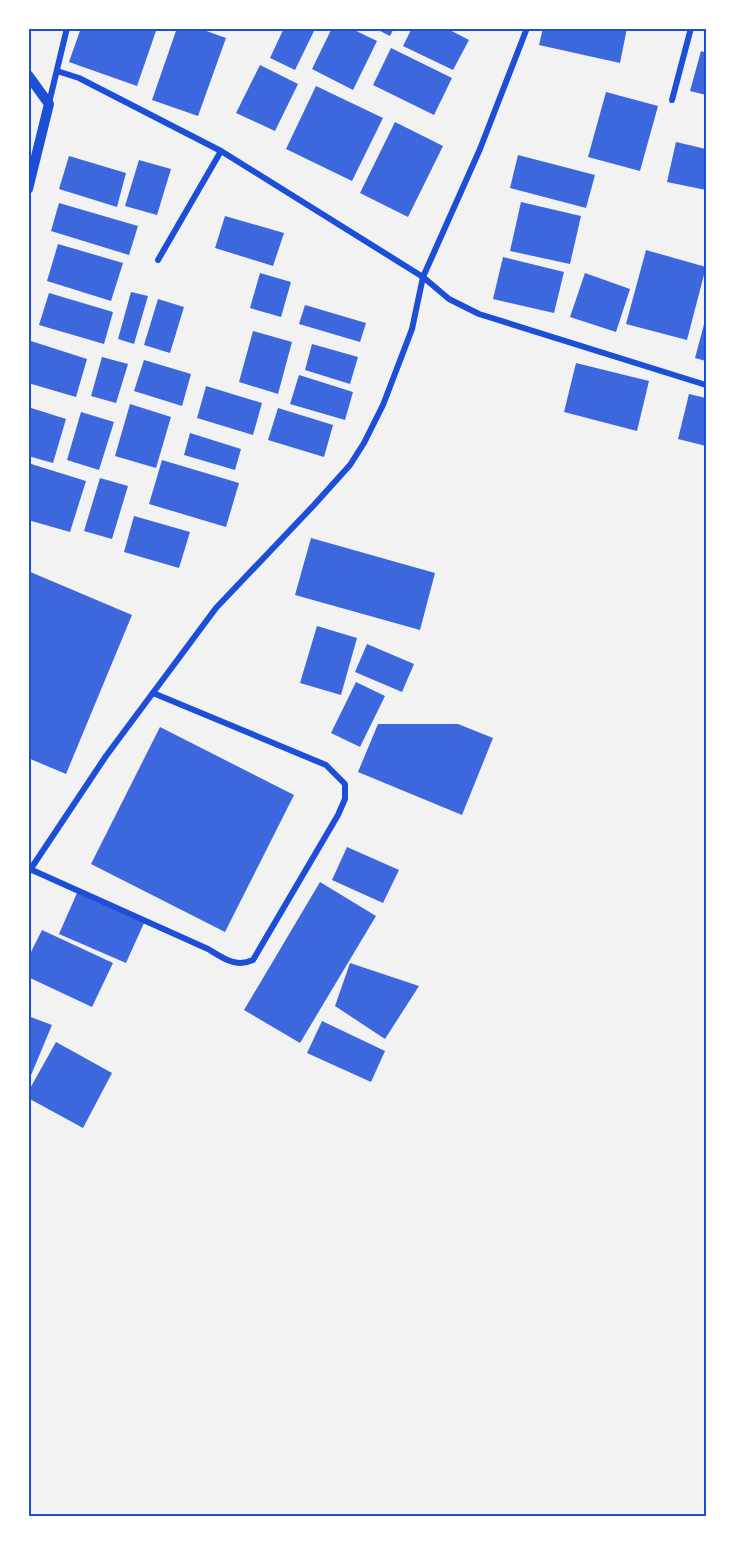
<svg xmlns="http://www.w3.org/2000/svg" width="735" height="1545" viewBox="0 0 735 1545" font-family="Karla,sans-serif">
<rect width="100%" height="100%" fill="#f2f2f2"/>
<!-- building -->
<g fill="#3d67dc">
<path d="M 81,28 L 157,28 L 137,86 L 69,62 Z"/>
<path d="M 177,28 L 198,28 L 226,38 L 198,116 L 152,100 Z"/>
<path d="M 284,28 L 308,28 L 314,31 L 295,70 L 270,58 Z"/>
<path d="M 332,28 L 350,28 L 377,41 L 353,90 L 312,69 Z"/>
<path d="M 374,28 L 394,28 L 390,36 Z"/>
<path d="M 412,28 L 446,28 L 469,40 L 453,70 L 403,46 Z"/>
<path d="M 543,28 L 627,28 L 620,63 L 539,45 Z"/>
<path d="M 391,48 L 452,78 L 434,115 L 373,85 Z"/>
<path d="M 701,51 L 706,53 L 706,95 L 690,91 Z"/>
<path d="M 260,65 L 298,84 L 275,131 L 236,113 Z"/>
<path d="M 316,86 L 383,118 L 352,181 L 286,149 Z"/>
<path d="M 606,92 L 658,106 L 640,171 L 588,157 Z"/>
<path d="M 395,122 L 443,146 L 408,217 L 360,193 Z"/>
<path d="M 676,142 L 706,149 L 706,190 L 667,182 Z"/>
<path d="M 518,155 L 595,175 L 586,208 L 510,188 Z"/>
<path d="M 69,156 L 126,173 L 117,207 L 59,189 Z"/>
<path d="M 139,160 L 171,169 L 157,215 L 125,206 Z"/>
<path d="M 521,202 L 581,216 L 570,264 L 510,251 Z"/>
<path d="M 59,203 L 138,226 L 129,255 L 51,231 Z"/>
<path d="M 225,216 L 284,233 L 273,266 L 215,248 Z"/>
<path d="M 58,244 L 123,263 L 111,301 L 47,281 Z"/>
<path d="M 646,250 L 706,267 L 687,340 L 626,324 Z"/>
<path d="M 503,257 L 564,272 L 554,313 L 493,299 Z"/>
<path d="M 260,273 L 291,282 L 281,317 L 250,308 Z"/>
<path d="M 585,273 L 630,289 L 616,332 L 570,317 Z"/>
<path d="M 131,292 L 148,296 L 134,344 L 118,339 Z"/>
<path d="M 49,293 L 113,312 L 104,344 L 39,325 Z"/>
<path d="M 158,299 L 184,307 L 170,353 L 144,345 Z"/>
<path d="M 305,305 L 366,323 L 360,342 L 299,324 Z"/>
<path d="M 706,317 L 706,361 L 695,358 Z"/>
<path d="M 253,331 L 292,342 L 278,394 L 239,382 Z"/>
<path d="M 31,341 L 87,359 L 76,397 L 28,383 Z"/>
<path d="M 312,344 L 358,357 L 350,384 L 305,370 Z"/>
<path d="M 102,357 L 128,364 L 116,403 L 91,396 Z"/>
<path d="M 144,360 L 191,374 L 182,406 L 134,391 Z"/>
<path d="M 576,363 L 649,381 L 637,431 L 564,412 Z"/>
<path d="M 299,375 L 353,392 L 345,420 L 290,404 Z"/>
<path d="M 206,386 L 262,403 L 253,435 L 197,418 Z"/>
<path d="M 689,394 L 706,398 L 706,446 L 678,439 Z"/>
<path d="M 130,404 L 171,417 L 156,468 L 115,456 Z"/>
<path d="M 28,407 L 66,419 L 53,463 L 28,456 Z"/>
<path d="M 278,408 L 333,425 L 324,457 L 268,440 Z"/>
<path d="M 81,412 L 114,422 L 99,470 L 67,460 Z"/>
<path d="M 190,433 L 241,449 L 235,470 L 184,455 Z"/>
<path d="M 162,460 L 239,483 L 226,527 L 149,504 Z"/>
<path d="M 28,463 L 86,481 L 70,532 L 28,520 Z"/>
<path d="M 100,478 L 128,486 L 112,539 L 84,531 Z"/>
<path d="M 134,516 L 190,532 L 179,568 L 124,552 Z"/>
<path d="M 311,538 L 435,573 L 420,630 L 295,595 Z"/>
<path d="M 28,571 L 132,615 L 66,774 L 28,758 Z"/>
<path d="M 317,626 L 357,638 L 341,695 L 300,683 Z"/>
<path d="M 367,644 L 414,664 L 402,692 L 355,672 Z"/>
<path d="M 356,682 L 385,696 L 360,747 L 331,733 Z"/>
<path d="M 378,724 L 458,724 L 493,738 L 462,815 L 358,772 Z"/>
<path d="M 160,727 L 294,795 L 225,932 L 91,864 Z"/>
<path d="M 347,847 L 399,870 L 383,903 L 332,880 Z"/>
<path d="M 320,882 L 376,916 L 300,1043 L 244,1010 Z"/>
<path d="M 77,893 L 144,923 L 126,963 L 59,934 Z"/>
<path d="M 42,930 L 113,963 L 92,1007 L 28,977 L 28,958 Z"/>
<path d="M 350,963 L 419,986 L 385,1039 L 335,1006 Z"/>
<path d="M 28,1016 L 52,1025 L 29,1080 L 28,1080 Z"/>
<path d="M 322,1021 L 385,1051 L 371,1082 L 307,1053 Z"/>
<path d="M 56,1042 L 112,1073 L 83,1128 L 28,1098 L 28,1092 Z"/>
</g>
<g fill="none" stroke-linecap="round" stroke-linejoin="round">
<!-- minor -->
<g stroke="#1d4ed8" stroke-width="6">
<path d="M 57,71 L 79,78 L 221,151 L 423,277 L 449,299 L 479,314 L 706,385"/>
<path d="M 672,100 L 691,28"/>
<path d="M 49,103 L 67,28"/>
<path d="M 158,260 L 221,151"/>
<path d="M 32,870 L 208,949 C 223,958 235,968 253,960 L 338,815 L 345,799 L 345,784 L 326,765 L 153,693"/>
<path d="M 28,873 L 106,756 L 216,608 L 314,505 L 350,465 L 364,443 L 383,405 L 412,329 L 423,277 L 480,149 L 527,28"/>
</g>
<!-- tertiary -->
<path stroke="#1d4ed8" stroke-width="10" d="M 28,75 L 49,104 L 28,189"/>
</g>
<!-- border -->
<rect width="735" height="1545" fill="none" stroke="#ffffff" stroke-width="60"/>
<rect x="30" y="30" width="675" height="1485" fill="none" stroke="#1d4ed8" stroke-width="2"/>
</svg>
